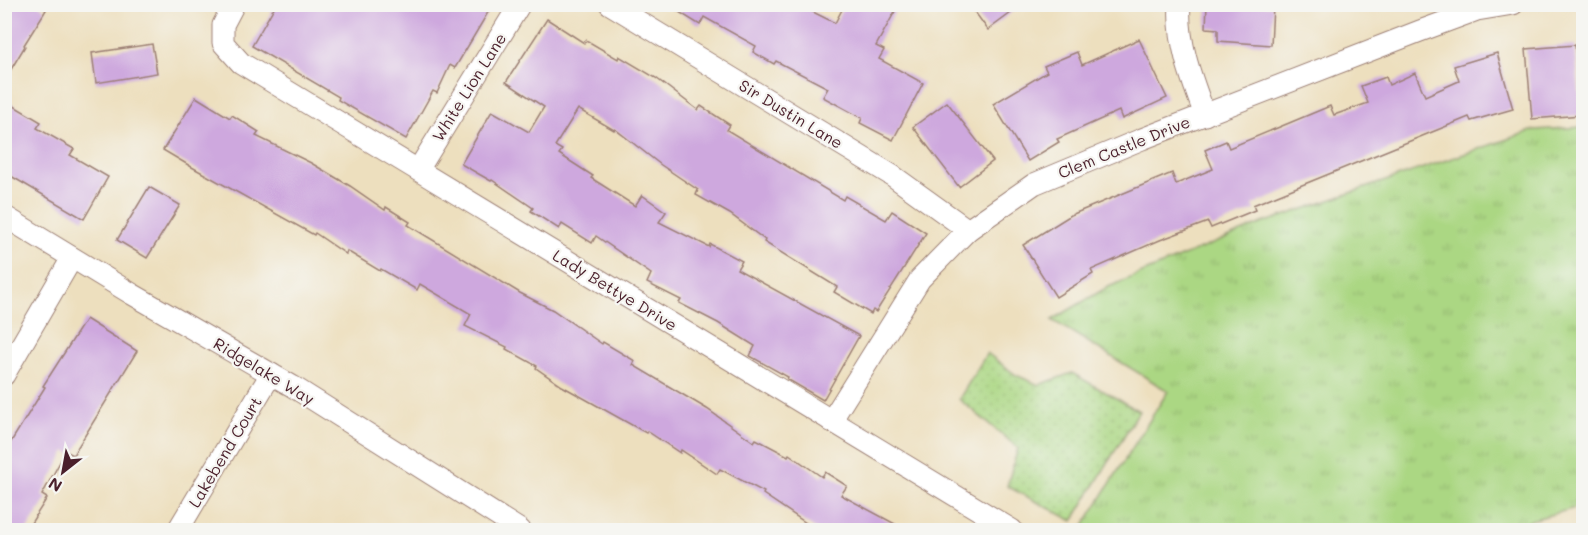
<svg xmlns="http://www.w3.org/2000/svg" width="1588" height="535" viewBox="0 0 1588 535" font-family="Mali,sans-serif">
<defs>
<pattern id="grass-tufts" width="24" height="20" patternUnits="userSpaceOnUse" patternTransform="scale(1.5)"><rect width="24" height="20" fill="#abd783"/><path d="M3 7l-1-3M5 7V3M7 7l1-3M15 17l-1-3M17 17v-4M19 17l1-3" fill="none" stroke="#95b871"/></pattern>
<pattern id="park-dots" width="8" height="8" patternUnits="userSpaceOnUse" patternTransform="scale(1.5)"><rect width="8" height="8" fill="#abd783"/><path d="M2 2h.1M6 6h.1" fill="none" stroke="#95b871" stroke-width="1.8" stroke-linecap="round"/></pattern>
</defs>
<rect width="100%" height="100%" fill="#f6f6f2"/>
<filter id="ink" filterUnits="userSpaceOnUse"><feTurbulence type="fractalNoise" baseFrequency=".0167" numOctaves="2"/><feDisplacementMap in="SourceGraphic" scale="12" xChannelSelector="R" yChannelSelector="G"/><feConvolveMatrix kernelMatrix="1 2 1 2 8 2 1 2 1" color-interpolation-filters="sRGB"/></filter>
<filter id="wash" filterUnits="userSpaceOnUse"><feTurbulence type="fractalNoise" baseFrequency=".008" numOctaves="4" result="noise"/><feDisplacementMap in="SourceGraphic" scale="24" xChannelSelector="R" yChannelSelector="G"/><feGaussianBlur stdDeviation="1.35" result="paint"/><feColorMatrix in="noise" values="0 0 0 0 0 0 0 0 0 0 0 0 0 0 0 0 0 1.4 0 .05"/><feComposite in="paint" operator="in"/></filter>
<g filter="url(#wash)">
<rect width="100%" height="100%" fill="#eddfbe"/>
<!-- grass -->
<path fill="url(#grass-tufts)" stroke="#7a7b57" stroke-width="1.5" d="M 1583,127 L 1583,506 L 1531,520 L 1516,530 L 1081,530 L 1168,391 L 1052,320 L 1106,288 L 1263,223 L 1534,130 Z"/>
<!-- park -->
<path fill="url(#park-dots)" stroke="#7a7b57" stroke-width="1.5" d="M 987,353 L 1016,375 L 1039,385 L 1072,373 L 1139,411 L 1073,521 L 1007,486 L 1018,448 L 959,399 Z"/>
<g id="blocks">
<!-- building -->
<g fill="#cea8de">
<path d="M 4,4 L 37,4 L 46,10 L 24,45 L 25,46 L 4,81 Z"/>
<path d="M 276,4 L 493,4 L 455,68 L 450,65 L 437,93 L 433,91 L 406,139 L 338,100 L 339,97 L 252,46 Z"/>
<path d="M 666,4 L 797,4 L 835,23 L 845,4 L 899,4 L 876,46 L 884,50 L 879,59 L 923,83 L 893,140 L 860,123 L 862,118 L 823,97 L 828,88 L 776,61 L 774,64 L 753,52 L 756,46 L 704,17 L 700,25 Z"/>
<path d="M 969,4 L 1023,4 L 988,30 Z"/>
<path d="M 1207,4 L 1273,6 L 1271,45 L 1218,41 L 1218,29 L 1206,28 Z"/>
<path d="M 547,19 L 584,43 L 586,40 L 618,59 L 619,56 L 656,78 L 698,110 L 701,106 L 730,125 L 727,130 L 843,200 L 845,196 L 886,220 L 892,211 L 926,233 L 876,312 L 873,310 L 871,314 L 834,292 L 837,287 L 764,242 L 765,240 L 730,214 L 696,195 L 698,190 L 661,165 L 615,129 L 614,130 L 578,109 L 555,146 L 562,150 L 559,154 L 593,176 L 591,178 L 635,206 L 642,195 L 666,212 L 659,222 L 709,247 L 710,244 L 742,261 L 737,269 L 859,336 L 823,400 L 787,379 L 788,377 L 750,356 L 755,346 L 718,323 L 679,303 L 681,300 L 647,283 L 651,274 L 596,236 L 592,243 L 562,224 L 559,229 L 531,211 L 533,208 L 492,180 L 491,181 L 461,164 L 492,111 L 529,132 L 544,107 L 506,82 Z"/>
<path d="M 1139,39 L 1167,98 L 1122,119 L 1119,111 L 1057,139 L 1059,142 L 1028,161 L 993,104 L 1047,72 L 1044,66 L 1077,52 L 1082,65 Z"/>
<path d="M 152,44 L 157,73 L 96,83 L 92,53 Z"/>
<path d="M 1575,45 L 1581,115 L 1532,119 L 1526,49 Z"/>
<path d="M 1497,53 L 1513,109 L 1471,121 L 1469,117 L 1253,205 L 1255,210 L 1211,228 L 1208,222 L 1160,240 L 1091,270 L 1093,274 L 1056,297 L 1023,245 L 1071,215 L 1172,173 L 1176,184 L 1213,169 L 1205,150 L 1226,141 L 1229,148 L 1330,106 L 1334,115 L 1368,103 L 1361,86 L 1386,77 L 1389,85 L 1415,73 L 1425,96 L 1459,81 L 1454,66 Z"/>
<path d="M 196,97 L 230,118 L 232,115 L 259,132 L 256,136 L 311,163 L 350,186 L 385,210 L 386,207 L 410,222 L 408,225 L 520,293 L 553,310 L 602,344 L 603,342 L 635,361 L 633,365 L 707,409 L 754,442 L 756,439 L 788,456 L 789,454 L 822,477 L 825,472 L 847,486 L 841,495 L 908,531 L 818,531 L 763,494 L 764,492 L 720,469 L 717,474 L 681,450 L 680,453 L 647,431 L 646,433 L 562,386 L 536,368 L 537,366 L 506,349 L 507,347 L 465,326 L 471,314 L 420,284 L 417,290 L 381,269 L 380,271 L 347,251 L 346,254 L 315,233 L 314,235 L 190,166 L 163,150 Z"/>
<path d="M 4,100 L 41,122 L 37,128 L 74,149 L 70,155 L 108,177 L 84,219 L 4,172 Z"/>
<path d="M 947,102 L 993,161 L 959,187 L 913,127 Z"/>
<path d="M 149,187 L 180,205 L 147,258 L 117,240 Z"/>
<path d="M 86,319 L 137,351 L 73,455 L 66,451 L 42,495 L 47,498 L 26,531 L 4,531 L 4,453 L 45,387 L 43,386 Z"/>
</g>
</g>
</g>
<g filter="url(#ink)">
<use href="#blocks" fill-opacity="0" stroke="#9c7f74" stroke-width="1.5"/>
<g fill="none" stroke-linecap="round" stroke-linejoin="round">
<defs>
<g id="minor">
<path d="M 234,4 L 223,25 L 223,43 L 241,63 L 1012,530"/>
<path d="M 610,4 L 893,176 L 968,230"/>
<path d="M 1180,4 C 1177,42 1192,80 1205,115"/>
<path d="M 418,170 L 520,4"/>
<path d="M 4,216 L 132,294 L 292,386 L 520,530"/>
<path d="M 4,375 L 72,258"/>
<path d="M 831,421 L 920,279 L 968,230 L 1034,184 L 1142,139 L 1420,31 L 1477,10 L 1513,4"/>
<path d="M 178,530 L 271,374"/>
</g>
</defs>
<!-- minor casing -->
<use href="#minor" stroke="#9c7f74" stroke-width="23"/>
<!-- minor -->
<use href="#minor" stroke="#fff" stroke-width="21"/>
</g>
</g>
<g text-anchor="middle" stroke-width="4.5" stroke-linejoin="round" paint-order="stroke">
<!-- street labels -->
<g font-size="16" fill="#4a1f2b" stroke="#f6f6f2">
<text transform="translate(469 87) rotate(-58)" y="6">White Lion Lane</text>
<text transform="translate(791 114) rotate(31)" y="6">Sir Dustin Lane</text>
<text transform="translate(1124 147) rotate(-22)" y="6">Clem Castle Drive</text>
<text transform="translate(615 290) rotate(31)" y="6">Lady Bettye Drive</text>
<text transform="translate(264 371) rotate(31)" y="6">Ridgelake Way</text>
<text transform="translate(225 452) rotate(-59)" y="6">Lakebend Court</text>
</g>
</g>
<!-- margin -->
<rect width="1588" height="535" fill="none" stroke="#f6f6f2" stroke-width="24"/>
<!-- north arrow -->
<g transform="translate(63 472) rotate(211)" stroke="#f6f6f2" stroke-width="4.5" paint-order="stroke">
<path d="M0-4.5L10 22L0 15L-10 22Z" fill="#4a1f2b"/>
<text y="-9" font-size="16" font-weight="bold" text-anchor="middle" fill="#4a1f2b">N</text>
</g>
</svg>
